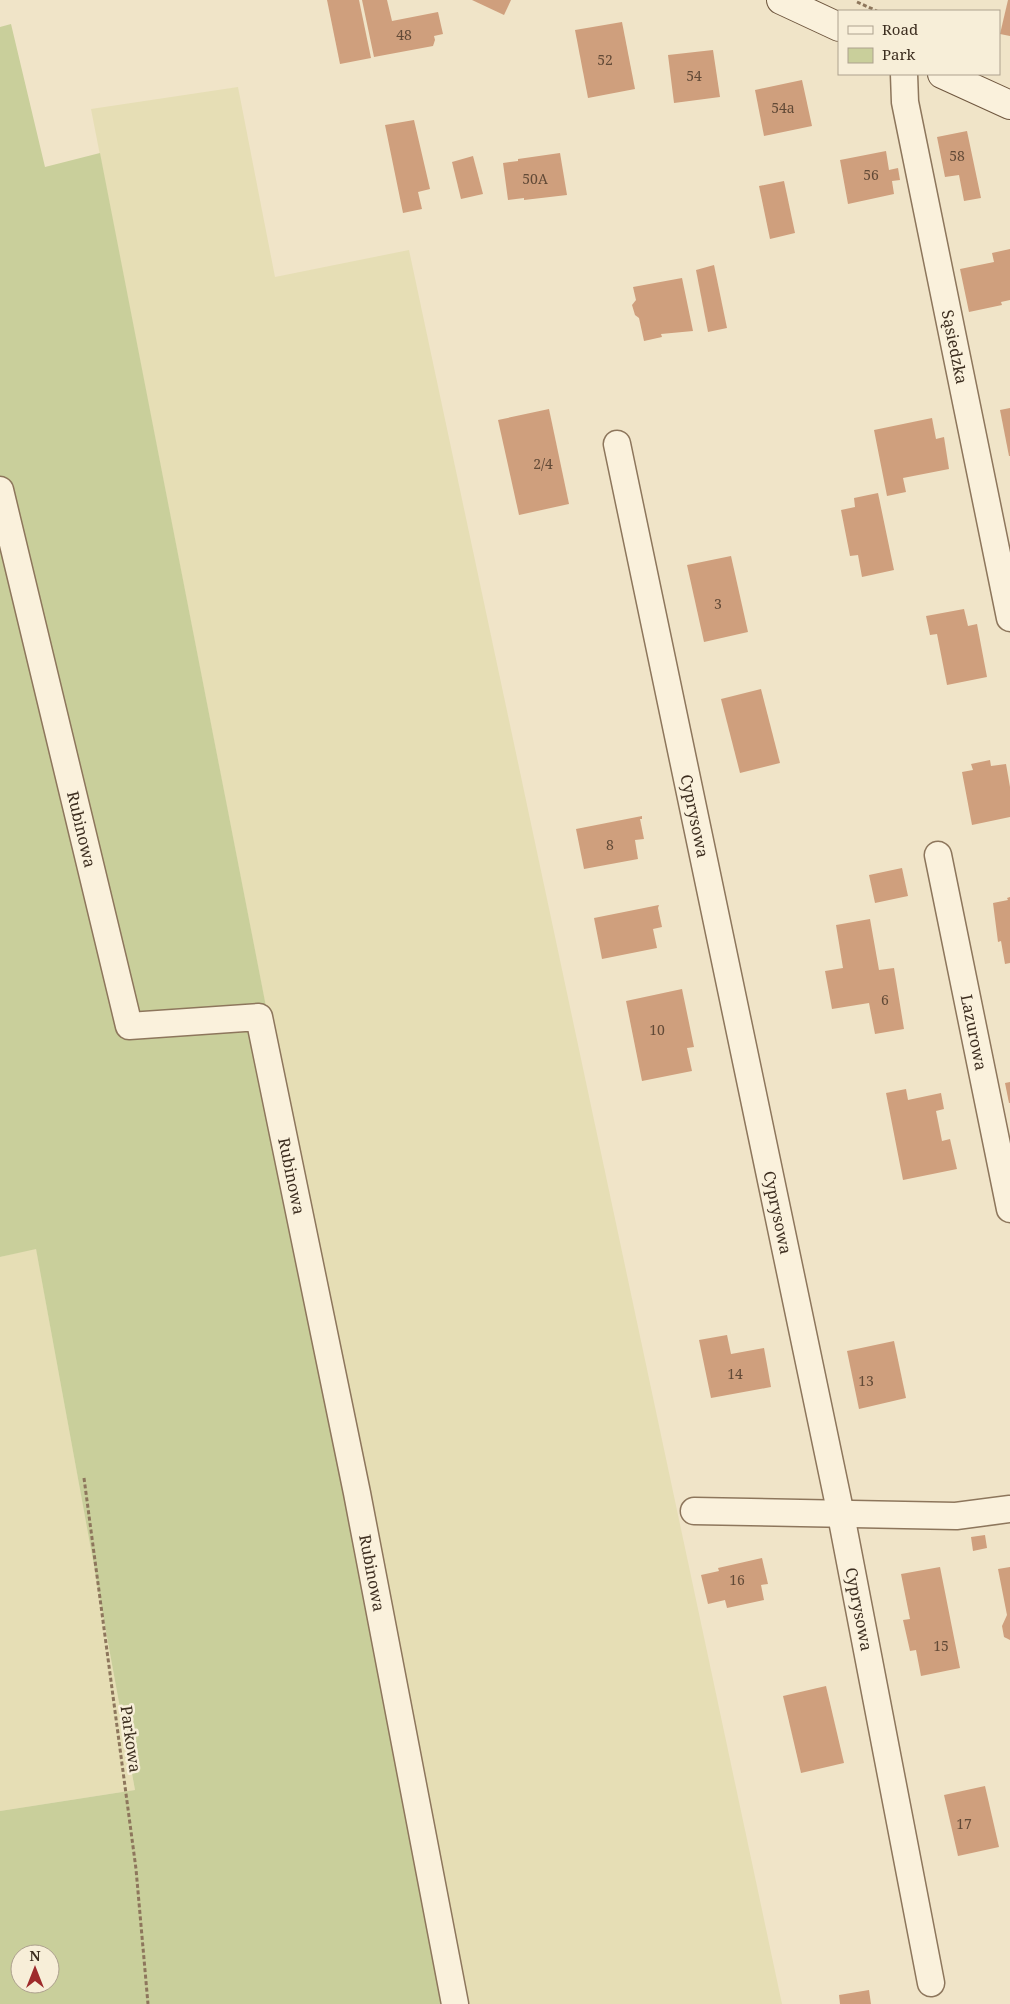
<svg xmlns="http://www.w3.org/2000/svg" width="1010" height="2004" viewBox="0 0 1010 2004" font-family="'Noto Serif',serif">
<rect width="100%" height="100%" fill="#f0e4c8"/>
<!-- farmland -->
<g fill="#e6deb5">
<path d="M 238,87 L 275,277 L 409,250 L 782,2004 L 460,2004 L 91,109 Z"/>
<path d="M 36,1248 L 135,1790 L 0,1811 L 0,1257 Z"/>
</g>
<!-- green -->
<path fill="#c9cf9b" fill-rule="evenodd" d="M 11,24 L 45,167 L 100,153 L 460,2004 L 0,2004 L 0,1811 L 135,1790 L 36,1249 L 0,1257 L 0,27 ZM 20,1954 L 50,1954 L 50,1984 L 20,1984 Z"/>
<!-- building -->
<g fill="#cf9f7d">
<path d="M 327,0 L 359,0 L 371,58 L 340,64 Z"/>
<path d="M 362,0 L 387,0 L 392,21 L 438,12 L 443,34 L 434,36 L 435,40 L 433,46 L 374,57 Z"/>
<path d="M 472,0 L 511,0 L 504,15 Z"/>
<path d="M 1008,0 L 1010,0 L 1010,36 L 1000,34 Z"/>
<path d="M 622,22 L 635,89 L 588,98 L 575,30 Z"/>
<path d="M 713,50 L 720,97 L 674,103 L 668,55 Z"/>
<path d="M 802,80 L 812,126 L 764,136 L 755,90 Z"/>
<path d="M 414,120 L 430,189 L 418,192 L 422,209 L 403,213 L 385,125 Z"/>
<path d="M 967,131 L 981,198 L 964,201 L 959,175 L 945,177 L 937,137 Z"/>
<path d="M 886,151 L 889,170 L 898,168 L 900,180 L 892,181 L 894,194 L 848,204 L 840,160 Z"/>
<path d="M 560,153 L 567,195 L 524,200 L 524,198 L 508,200 L 503,163 L 518,161 L 518,159 Z"/>
<path d="M 473,156 L 483,194 L 461,199 L 452,162 Z"/>
<path d="M 784,181 L 795,233 L 770,239 L 759,186 Z"/>
<path d="M 1010,249 L 1010,300 L 1001,302 L 1002,305 L 969,312 L 960,269 L 994,262 L 992,253 Z"/>
<path d="M 714,265 L 727,328 L 708,332 L 696,270 Z"/>
<path d="M 682,278 L 693,331 L 661,334 L 662,337 L 644,341 L 639,318 L 635,315 L 632,305 L 636,300 L 633,287 Z"/>
<path d="M 1010,408 L 1010,456 L 1009,456 L 1000,410 Z"/>
<path d="M 549,409 L 569,504 L 519,515 L 498,420 Z"/>
<path d="M 932,418 L 936,439 L 944,437 L 949,469 L 903,478 L 906,492 L 887,496 L 874,430 Z"/>
<path d="M 878,493 L 894,570 L 862,577 L 858,555 L 850,556 L 841,510 L 855,507 L 854,498 Z"/>
<path d="M 731,556 L 748,632 L 704,642 L 687,565 Z"/>
<path d="M 964,609 L 968,626 L 977,624 L 987,677 L 947,685 L 937,634 L 930,635 L 926,616 Z"/>
<path d="M 761,689 L 780,763 L 740,773 L 721,699 Z"/>
<path d="M 990,760 L 991,766 L 1006,764 L 1010,787 L 1010,817 L 972,825 L 962,772 L 973,770 L 971,764 Z"/>
<path d="M 642,816 L 642,819 L 640,819 L 644,839 L 635,840 L 638,859 L 584,869 L 576,829 Z"/>
<path d="M 902,868 L 908,896 L 875,903 L 869,875 Z"/>
<path d="M 1010,897 L 1010,963 L 1005,964 L 1001,941 L 998,942 L 993,903 L 1008,900 L 1007,898 Z"/>
<path d="M 659,905 L 658,908 L 662,927 L 653,929 L 657,948 L 602,959 L 594,918 Z"/>
<path d="M 870,919 L 879,970 L 894,968 L 904,1029 L 875,1034 L 869,1003 L 832,1009 L 825,971 L 843,968 L 836,925 Z"/>
<path d="M 682,989 L 694,1047 L 687,1048 L 692,1071 L 642,1081 L 626,1001 Z"/>
<path d="M 1010,1082 L 1010,1103 L 1009,1103 L 1005,1083 Z"/>
<path d="M 906,1089 L 908,1100 L 941,1093 L 944,1109 L 936,1111 L 942,1141 L 950,1139 L 957,1169 L 903,1180 L 886,1093 Z"/>
<path d="M 727,1335 L 731,1354 L 764,1348 L 771,1387 L 711,1398 L 699,1340 Z"/>
<path d="M 894,1341 L 906,1398 L 859,1409 L 847,1351 Z"/>
<path d="M 985,1535 L 987,1548 L 973,1551 L 971,1537 Z"/>
<path d="M 762,1558 L 768,1584 L 761,1585 L 764,1600 L 727,1608 L 725,1600 L 708,1604 L 701,1575 L 719,1571 L 718,1568 Z"/>
<path d="M 940,1567 L 960,1668 L 921,1676 L 916,1650 L 910,1651 L 903,1620 L 910,1619 L 901,1574 Z"/>
<path d="M 1010,1567 L 1010,1640 L 1004,1637 L 1002,1626 L 1007,1615 L 998,1569 Z"/>
<path d="M 826,1686 L 844,1763 L 801,1773 L 783,1696 Z"/>
<path d="M 985,1786 L 999,1847 L 958,1856 L 944,1795 Z"/>
<path d="M 869,1990 L 871,2004 L 840,2004 L 839,1995 Z"/>
</g>
<g fill="none" stroke-linecap="round" stroke-linejoin="round">
<defs>
<g id="minor">
<path id="s1" d="M 904,74 L 905,102 L 1010,618"/>
<path id="s2" d="M 617,444 L 841,1515 L 931,1983"/>
<path id="s3" d="M 0,490 L 129,1026 L 259,1017 L 357,1493 L 455,2004"/>
<path id="s4" d="M 938,855 L 1010,1209"/>
<path d="M 694,1511 L 956,1516 L 1010,1509"/>
</g>
<g id="secondary">
<path d="M 781,0 L 839,27"/>
<path d="M 942,74 L 1010,105"/>
</g>
</defs>
<!-- minor casing -->
<use href="#minor" stroke="#8d765c" stroke-width="29"/>
<!-- secondary casing -->
<use href="#secondary" stroke="#6f573f" stroke-width="30"/>
<!-- path -->
<g stroke="#8d765c" stroke-width="3" stroke-dasharray="4 2.5" stroke-linecap="butt">
<path d="M 857,2 L 877,11"/>
<path d="M 84,1478 L 136,1869 L 148,2004"/>
</g>
<!-- minor -->
<use href="#minor" stroke="#faf1dc" stroke-width="26"/>
<!-- secondary -->
<use href="#secondary" stroke="#faf1dc" stroke-width="28"/>
</g>
<g text-anchor="middle" stroke-width="5" stroke-linejoin="round" paint-order="stroke">
<!-- number labels -->
<g font-size="14" fill="#624a37">
<text x="404" y="40">48</text>
<text x="605" y="65">52</text>
<text x="694" y="81">54</text>
<text x="783" y="113">54a</text>
<text x="957" y="161">58</text>
<text x="871" y="180">56</text>
<text x="535" y="184">50A</text>
<text x="543" y="469">2/4</text>
<text x="718" y="609">3</text>
<text x="610" y="850">8</text>
<text x="885" y="1005">6</text>
<text x="657" y="1035">10</text>
<text x="735" y="1379">14</text>
<text x="866" y="1386">13</text>
<text x="737" y="1585">16</text>
<text x="941" y="1651">15</text>
<text x="964" y="1829">17</text>
</g>
<!-- street labels -->
<g font-size="16" fill="#3d2e20" stroke="#f7eed8">
<text dy="6" stroke="none"><textPath href="#s1" startOffset="278">Sąsiedzka</textPath></text>
<text dy="6" stroke="none"><textPath href="#s2" startOffset="380">Cyprysowa</textPath></text>
<text dy="6" stroke="none"><textPath href="#s3" startOffset="349">Rubinowa</textPath></text>
<text dy="6" stroke="none"><textPath href="#s4" startOffset="181">Lazurowa</textPath></text>
<text dy="6" stroke="none"><textPath href="#s3" startOffset="844">Rubinowa</textPath></text>
<text dy="6" stroke="none"><textPath href="#s2" startOffset="785">Cyprysowa</textPath></text>
<text dy="6" stroke="none"><textPath href="#s3" startOffset="1249">Rubinowa</textPath></text>
<text dy="6" stroke="none"><textPath href="#s2" startOffset="1190">Cyprysowa</textPath></text>
<text transform="translate(131 1739) rotate(82)" y="6">Parkowa</text>
</g>
</g>
<!-- legend -->
<rect x="838" y="10" width="162" height="65" fill="#f7eed8" stroke="#ada18e"/>
<rect x="848" y="26" width="25" height="8" fill="#faf1dc" stroke="#ada18e"/>
<text x="882" y="35" font-size="15" fill="#3d2e20">Road</text>
<rect x="848" y="48" width="25" height="15" fill="#c9cf9b" stroke="#ada18e"/>
<text x="882" y="60" font-size="15" fill="#3d2e20">Park</text>
<!-- north arrow -->
<g transform="translate(35 1969)"><circle r="24" fill="#f7eed8" stroke="#ada18e"/>
<path d="M0-4L9 19L0 12L-9 19Z" fill="#9e2a2b"/>
<text y="-8" font-size="14" font-weight="bold" text-anchor="middle" fill="#3d2e20">N</text>
</g>
</svg>
